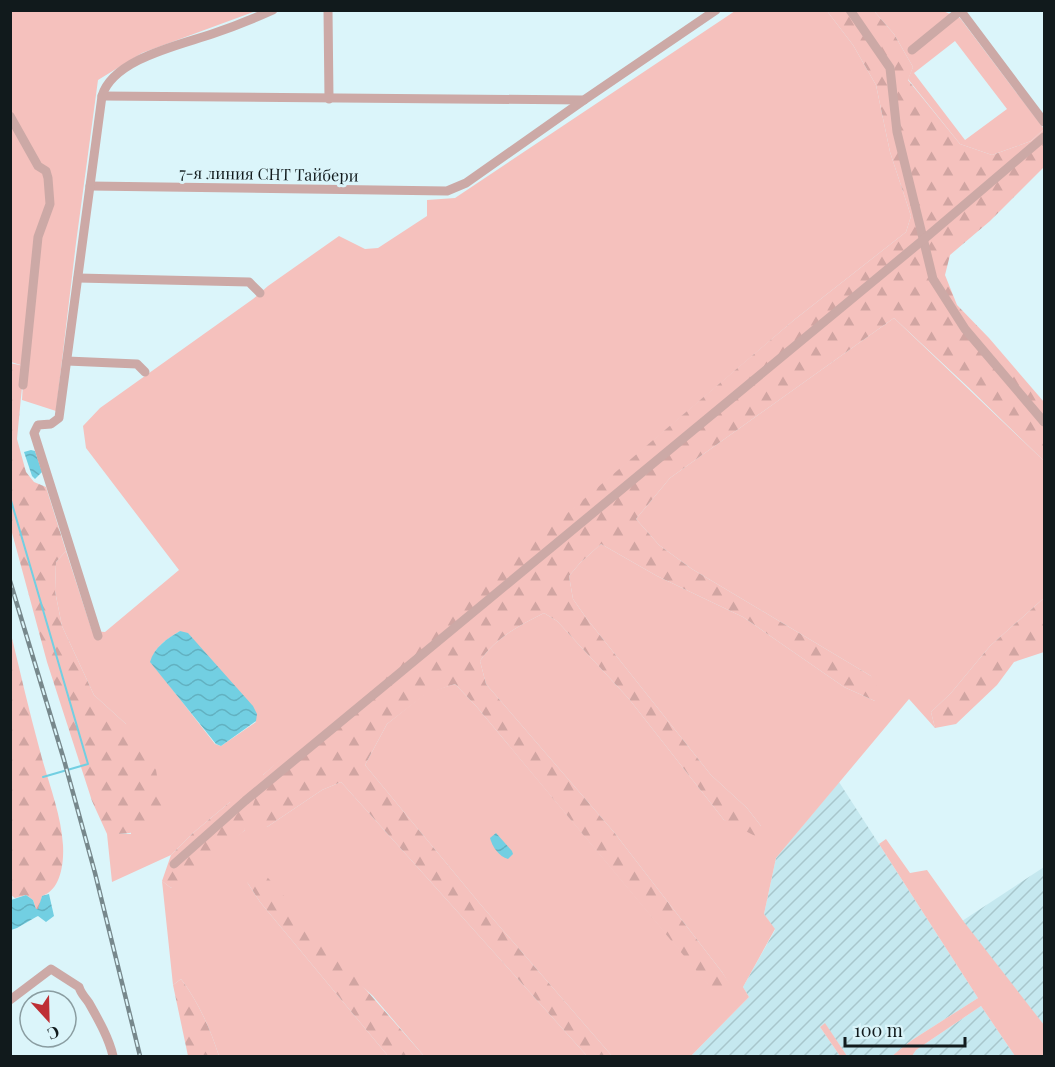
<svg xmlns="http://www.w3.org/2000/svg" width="1055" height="1067" viewBox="0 0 1055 1067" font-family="'Playfair Display',serif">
<defs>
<pattern id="industrial-furrows" width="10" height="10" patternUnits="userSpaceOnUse" patternTransform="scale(1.5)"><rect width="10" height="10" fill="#c5e8ef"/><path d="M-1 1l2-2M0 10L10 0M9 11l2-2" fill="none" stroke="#a8c6cc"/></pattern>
<pattern id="forest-firs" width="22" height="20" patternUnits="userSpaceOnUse" patternTransform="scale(1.5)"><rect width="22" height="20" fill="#f5c1bd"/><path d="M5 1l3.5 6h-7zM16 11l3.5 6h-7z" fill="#d1a5a2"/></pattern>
<pattern id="water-waves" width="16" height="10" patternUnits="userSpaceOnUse" patternTransform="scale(1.5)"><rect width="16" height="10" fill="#72cfe2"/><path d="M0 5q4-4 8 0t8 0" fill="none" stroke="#62b1c1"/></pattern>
</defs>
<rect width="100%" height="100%" fill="#dbf5fa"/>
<!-- industrial -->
<g fill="url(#industrial-furrows)">
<path d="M 839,782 L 978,998 L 912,1040 L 892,1056 L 847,1056 L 825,1024 L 820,1027 L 840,1056 L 691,1056 L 749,997 L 743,987 L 775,930 L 764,914 L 776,858 Z"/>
<path d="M 1044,867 L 1044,1038 L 956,925 Z"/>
<path d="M 981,1006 L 1015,1056 L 912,1056 L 916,1050 Z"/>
</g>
<!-- green -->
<g fill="#f5c1bd" fill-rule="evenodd">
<path d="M 10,11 L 256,11 L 142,53 L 98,80 L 76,243 L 56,411 L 22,400 L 24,366 L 11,362 Z"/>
<path d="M 735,11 L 827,11 L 853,45 L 876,85 L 890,152 L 911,216 L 906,232 L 794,320 L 263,775 L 267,827 L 322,790 L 341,782 L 587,1056 L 424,1056 L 373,996 L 247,882 L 260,902 L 388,1056 L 219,1056 C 210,1028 199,1003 181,979 L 173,985 L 162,881 L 171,888 L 245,830 L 230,802 L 193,833 L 171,855 L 112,882 L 107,834 L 131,834 L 126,724 L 94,695 L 62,626 L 55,591 L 56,562 L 66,551 L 92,631 L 105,632 L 179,570 L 86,448 L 83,426 L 100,408 L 253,299 L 268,286 L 339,236 L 365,249 L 378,248 L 427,216 L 427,200 L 455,198 ZM 180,631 L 256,722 L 221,746 L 215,744 L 151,662 C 154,647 167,639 180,631 Z"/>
<path d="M 874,11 L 943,11 L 960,18 L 1044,129 L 1031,141 L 992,155 L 960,144 L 908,79 L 913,67 L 894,34 ZM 955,41 L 1007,109 L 965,140 L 914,73 Z"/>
<path d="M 894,318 L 1044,461 L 1044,598 L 990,646 L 951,693 L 931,712 L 935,728 L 909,699 L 776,858 L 764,914 L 775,929 L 743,987 L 749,997 L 691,1056 L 612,1056 L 481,905 L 365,765 L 387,724 L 426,693 L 455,684 L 476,706 L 714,991 L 731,987 L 722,972 L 613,831 L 486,684 L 480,661 C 495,638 520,625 544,613 L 557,621 L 629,699 L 724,820 L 761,826 L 747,808 L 711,775 L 587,619 L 573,599 L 569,576 L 580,563 L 601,544 L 657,576 L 743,617 L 844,687 L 875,701 L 871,676 L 692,569 L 659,545 L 636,519 L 670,478 Z"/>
<path d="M 886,839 L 910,873 L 927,870 L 964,922 L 1044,1025 L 1044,1056 L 1015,1056 L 981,1006 L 916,1050 L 912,1056 L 892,1056 L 912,1040 L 978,998 L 879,844 Z"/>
<path d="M 825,1023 L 847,1056 L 840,1056 L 820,1027 Z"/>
</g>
<!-- forest -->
<g fill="url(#forest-firs)">
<path d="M 827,11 L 874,11 L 894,34 L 913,67 L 908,80 L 960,144 L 992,155 L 1031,141 L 1044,129 L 1044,167 L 990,221 L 950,255 L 945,275 L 957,305 L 989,338 L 1044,402 L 1044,461 L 968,387 L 894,318 L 670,478 L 636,519 L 659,545 L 692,569 L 871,676 L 881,693 L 875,701 L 844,687 L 743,617 L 657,576 L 601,544 L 580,563 L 569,576 L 573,599 L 587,619 L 711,775 L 747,808 L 761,826 L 762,833 L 759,838 L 724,820 L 629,699 L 557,621 L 544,613 C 520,625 495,638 480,661 L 486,684 L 613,831 L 722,972 L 732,987 L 728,993 L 714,992 L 476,706 L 455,684 L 426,694 L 387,724 L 365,765 L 481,905 L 612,1056 L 587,1056 L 341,782 L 322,790 L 267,827 L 254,815 L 252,808 L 263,775 L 313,730 L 794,320 L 906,232 L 911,216 L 890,152 L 876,85 L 853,45 Z"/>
<path d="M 10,363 L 24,366 L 17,439 L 26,472 L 34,482 L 46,487 L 66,551 L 56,562 L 55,591 L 62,626 L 94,695 L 126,724 L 156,770 L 163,811 C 143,833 137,834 107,834 L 92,801 L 47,662 L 11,529 Z"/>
<path d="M 1044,598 L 1044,652 L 1014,662 L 997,685 L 956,724 L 935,728 L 931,712 L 951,693 L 990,646 Z"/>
<path d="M 10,630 C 20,671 29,711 40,751 C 48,782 61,813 63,845 C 64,863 61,890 42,896 L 39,909 L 36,909 L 33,900 L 26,895 L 15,898 L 11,895 Z"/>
<path d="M 230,802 C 244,806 244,817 245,830 L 192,878 L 171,888 L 162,881 L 171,855 L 193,833 Z"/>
<path d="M 250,866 L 258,868 L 269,879 L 424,1056 L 388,1056 L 260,902 L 247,882 L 244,870 Z"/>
<path d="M 181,979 C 199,1003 210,1028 219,1056 L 188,1056 L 173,985 Z"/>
</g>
<!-- water -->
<g fill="url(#water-waves)">
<path d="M 31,450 L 35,451 L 42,472 L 35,479 L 32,476 L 24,452 Z"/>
<path d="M 180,631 L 188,633 L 253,706 L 257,714 L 256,721 L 221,746 L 216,744 L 150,662 C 154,647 167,639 180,631 Z"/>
<path d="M 496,833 L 512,851 L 513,854 L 508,859 C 499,857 492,846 490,838 Z"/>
<path d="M 49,894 L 54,916 L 46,922 L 38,916 L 36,917 L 17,928 L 11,930 L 11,900 L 26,895 L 33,900 L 36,909 L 38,909 L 42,896 Z"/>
</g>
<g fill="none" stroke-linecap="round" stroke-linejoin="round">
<!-- stream -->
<path stroke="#72cfe2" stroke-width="2" d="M 10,497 L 88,764 L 43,777"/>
<!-- minor -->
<g stroke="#cca9a6" stroke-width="9">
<path d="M 328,10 L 329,99"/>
<path d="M 850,10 L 890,68 L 897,132 L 933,279 L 965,329 L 1044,422"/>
<path d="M 960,10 L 1044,122"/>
<path d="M 912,50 L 961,10"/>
<path d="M 102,96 L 584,100 L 716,10"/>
<path d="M 10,116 L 38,166 L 46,171 L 48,178 L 50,204 L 38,237 L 23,385"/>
<path d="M 90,186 L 447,191 L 466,183 L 584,100"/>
<path d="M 78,278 L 249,282 L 260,293"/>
<path d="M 67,361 L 137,364 L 145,372"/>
<path d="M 98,636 L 34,433 L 38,425 L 51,424 L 59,418 L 102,96 C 113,59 180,45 212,34 C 233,27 253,19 273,10"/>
<path d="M 174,864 L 245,801 L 923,240 L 1044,137"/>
<path d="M 10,1000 L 51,969 L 79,987 C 81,994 85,997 89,1003 C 98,1019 109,1038 113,1056"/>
</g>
<defs>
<path id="rail" d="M 10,581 L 64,760 L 95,873 L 140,1056"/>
</defs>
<!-- rail casing -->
<use href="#rail" stroke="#77888c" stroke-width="4.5"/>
<!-- rail -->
<use href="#rail" stroke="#dbf5fa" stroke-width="2" stroke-dasharray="7" stroke-linecap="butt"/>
</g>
<g text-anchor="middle" stroke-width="6" stroke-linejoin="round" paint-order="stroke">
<!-- street labels -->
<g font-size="16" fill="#111a1c" stroke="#dbf5fa">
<text transform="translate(269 174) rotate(1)" y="6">7-я линия СНТ Тайбери</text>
</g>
</g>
<!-- border -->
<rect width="1055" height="1067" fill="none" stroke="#111a1c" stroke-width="24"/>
<!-- north arrow -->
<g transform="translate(48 1019) rotate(158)"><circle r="28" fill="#dbf5fa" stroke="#8a9da1" stroke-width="1.5"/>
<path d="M0-4.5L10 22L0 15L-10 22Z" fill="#be2f35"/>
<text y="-9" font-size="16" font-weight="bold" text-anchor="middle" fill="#111a1c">С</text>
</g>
<!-- scale -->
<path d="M845 1037v9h120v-9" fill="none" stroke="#111a1c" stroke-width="3"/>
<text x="854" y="1037" font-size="18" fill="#111a1c" stroke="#dbf5fa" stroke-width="4.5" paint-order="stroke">100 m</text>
</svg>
